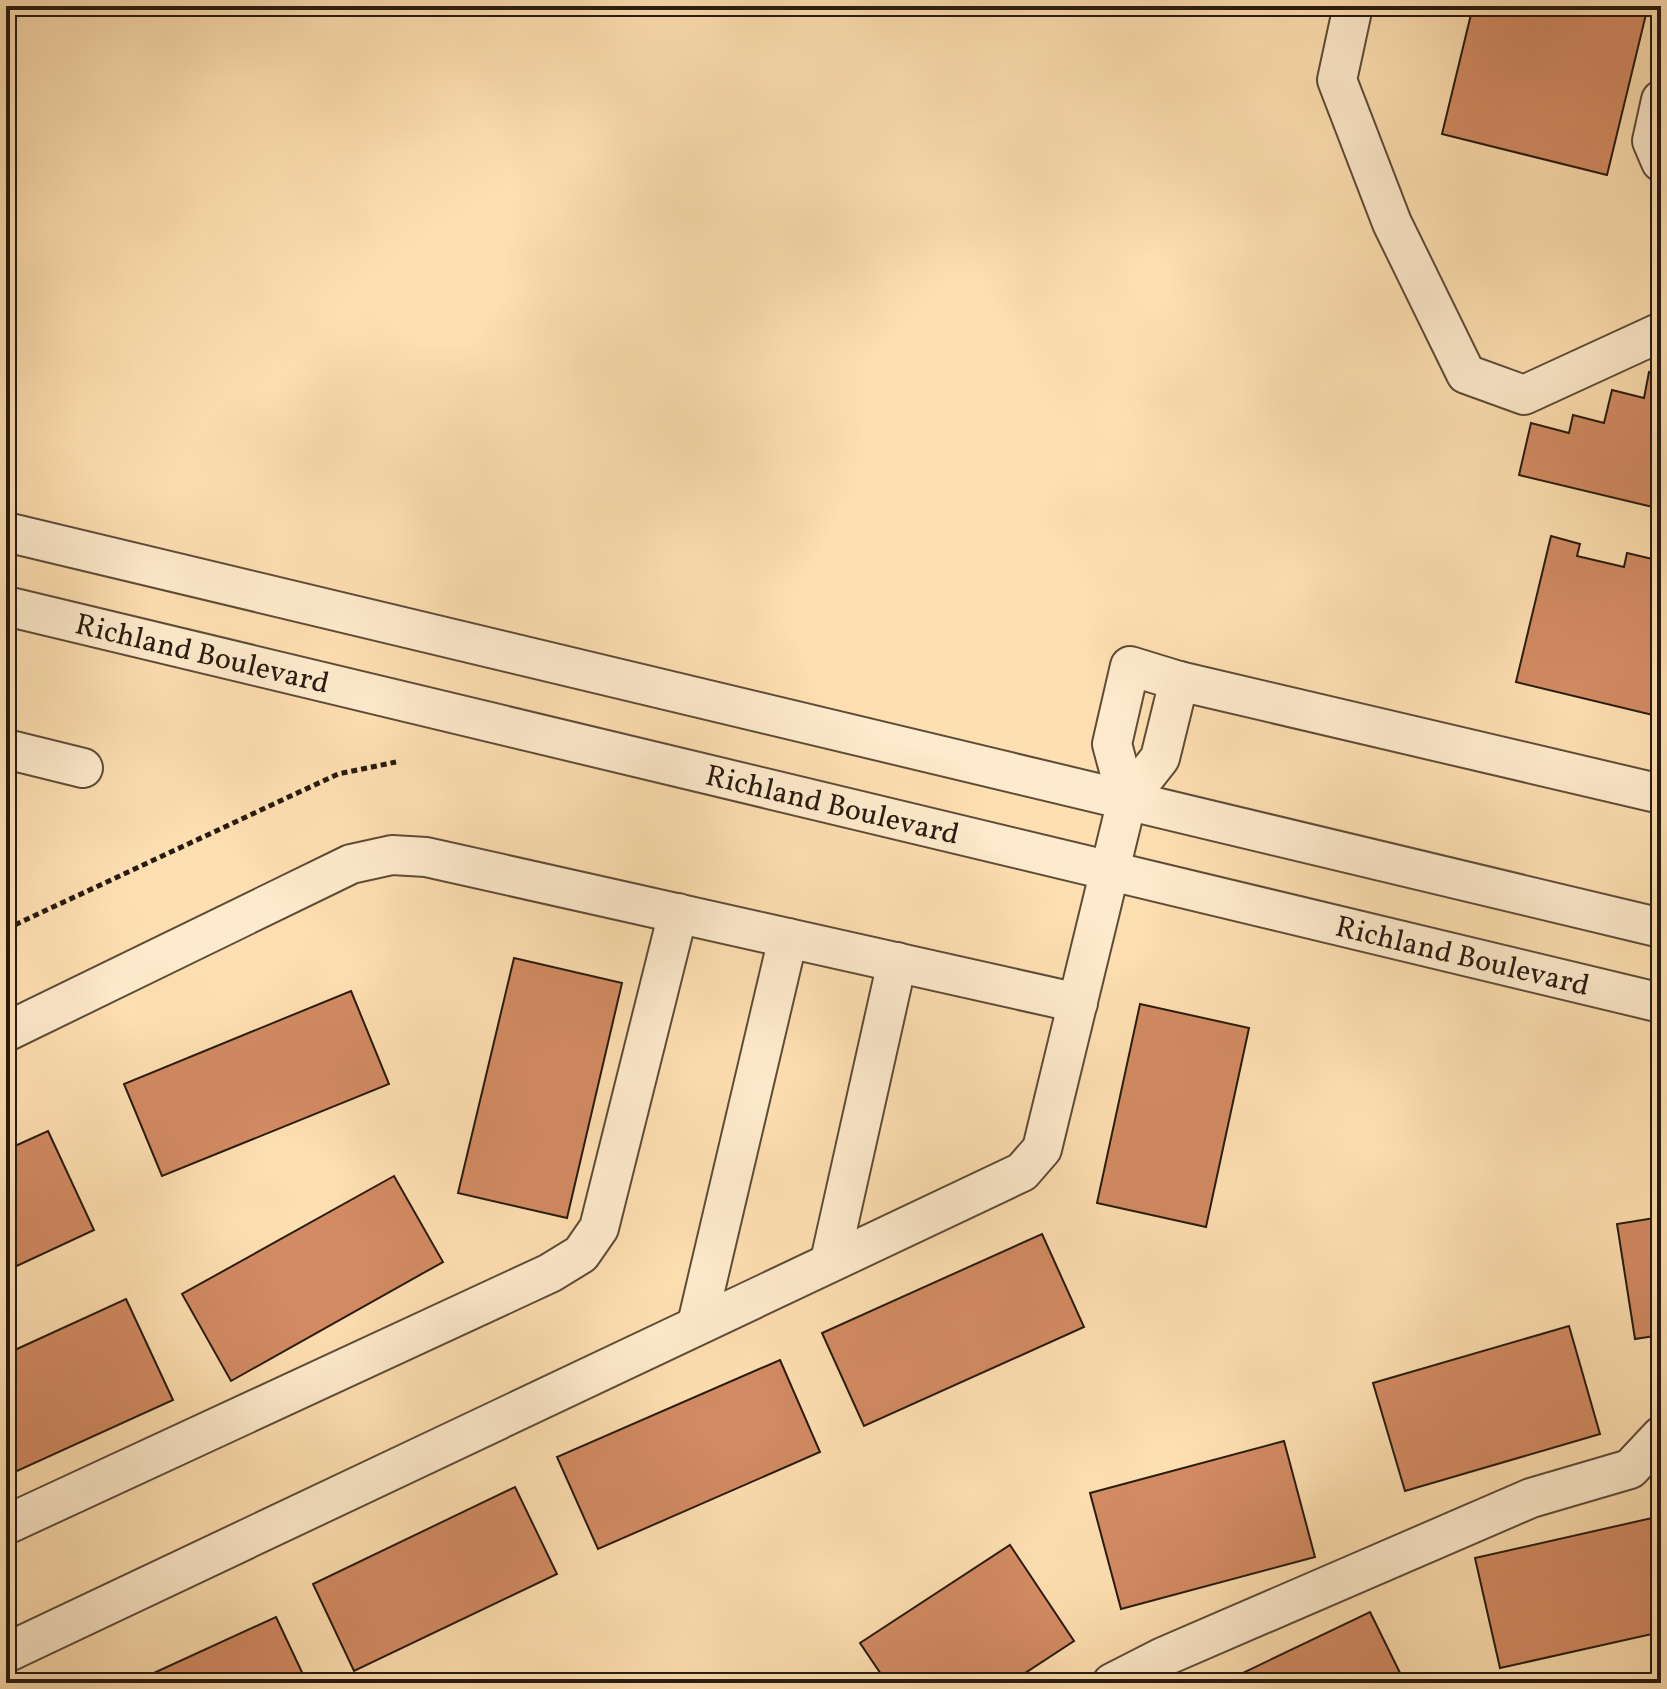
<svg xmlns="http://www.w3.org/2000/svg" width="1667" height="1689" viewBox="0 0 1667 1689" font-family="Vollkorn,serif">
<rect width="100%" height="100%" fill="#fedfb1"/>
<filter id="stains"><feTurbulence type="fractalNoise" baseFrequency=".0025" numOctaves="4"/><feColorMatrix values="0 0 0 0 .2 0 0 0 0 .09 0 0 0 0 .02 0 0 0 .5 -.17"/></filter>
<radialGradient id="worn" r=".72"><stop offset=".6" stop-color="#630" stop-opacity="0"/><stop offset="1" stop-color="#630" stop-opacity=".3"/></radialGradient>
<!-- building -->
<g fill="#d38b63" stroke="#281b10" stroke-width="2">
<path d="M 1473,6 L 1648,6 L 1607,175 L 1442,134 Z"/>
<path d="M 1649,372 L 1661,375 L 1661,509 L 1519,475 L 1531,423 L 1569,433 L 1573,415 L 1604,423 L 1612,390 L 1644,398 Z"/>
<path d="M 1551,536 L 1580,544 L 1577,556 L 1624,567 L 1627,553 L 1661,561 L 1661,717 L 1516,682 Z"/>
<path d="M 514,958 L 622,983 L 567,1218 L 458,1193 Z"/>
<path d="M 351,991 L 389,1084 L 162,1176 L 124,1084 Z"/>
<path d="M 1140,1004 L 1249,1028 L 1206,1227 L 1097,1203 Z"/>
<path d="M 48,1131 L 94,1230 L 6,1271 L 6,1150 Z"/>
<path d="M 394,1176 L 443,1262 L 231,1381 L 182,1294 Z"/>
<path d="M 1661,1217 L 1661,1335 L 1635,1339 L 1617,1224 Z"/>
<path d="M 1042,1234 L 1084,1327 L 864,1426 L 822,1333 Z"/>
<path d="M 126,1299 L 173,1400 L 6,1476 L 6,1354 Z"/>
<path d="M 1569,1326 L 1600,1434 L 1405,1491 L 1373,1383 Z"/>
<path d="M 780,1360 L 820,1452 L 598,1549 L 557,1457 Z"/>
<path d="M 1284,1441 L 1315,1557 L 1121,1609 L 1090,1493 Z"/>
<path d="M 515,1487 L 557,1574 L 354,1671 L 313,1584 Z"/>
<path d="M 1661,1516 L 1661,1632 L 1500,1668 L 1475,1558 Z"/>
<path d="M 1010,1545 L 1074,1641 L 1010,1683 L 887,1683 L 860,1643 Z"/>
<path d="M 1370,1612 L 1405,1683 L 1222,1683 Z"/>
<path d="M 276,1617 L 307,1683 L 132,1683 Z"/>
</g>
<g fill="none" stroke-linecap="round" stroke-linejoin="round">
<defs>
<g id="minor">
<path d="M 1353,6 L 1337,80 L 1392,223 L 1466,374 L 1524,395 L 1661,332"/>
<path d="M 1661,100 L 1652,141 L 1661,162"/>
<path d="M 6,532 L 1661,928"/>
<path id="s1" d="M 6,606 L 1661,1003"/>
<path d="M 6,749 L 83,768"/>
<path d="M 1127,800 L 1112,744 L 1130,666 L 1179,681 L 1661,794"/>
<path d="M 6,1032 L 351,864 L 392,855 L 426,857 L 1078,1003"/>
<path d="M 830,1261 L 897,962"/>
<path d="M 697,1324 L 788,938"/>
<path d="M 6,1525 L 550,1273 L 581,1254 L 599,1228 L 678,913"/>
<path d="M 6,1653 L 1022,1172 L 1042,1149 L 1127,800 L 1160,758 L 1179,681"/>
<path d="M 1112,1683 L 1163,1657 L 1531,1498 L 1630,1469 L 1661,1436"/>
</g>
</defs>
<!-- minor casing -->
<use href="#minor" stroke="#5e4c38" stroke-width="42"/>
<!-- path -->
<path stroke="#281b10" stroke-width="5" stroke-dasharray="6 4" stroke-linecap="butt" d="M 6,929 L 338,774 L 396,762"/>
<!-- minor -->
<use href="#minor" stroke="#feeacc" stroke-width="38"/>
</g>
<g text-anchor="middle" stroke-width="7" stroke-linejoin="round" paint-order="stroke">
<!-- street labels -->
<g font-size="30" fill="#281b10" stroke="#feeacc">
<text dy="10" stroke="none"><textPath href="#s1" startOffset="202">Richland Boulevard</textPath></text>
<text dy="10" stroke="none"><textPath href="#s1" startOffset="850">Richland Boulevard</textPath></text>
<text dy="10" stroke="none"><textPath href="#s1" startOffset="1498">Richland Boulevard</textPath></text>
</g>
</g>
<!-- margin -->
<rect width="1667" height="1689" fill="none" stroke="#fedfb1" stroke-width="32"/>
<rect x="8" y="8" width="1651" height="1673" fill="none" stroke="#281b10" stroke-width="4"/>
<rect x="16" y="16" width="1635" height="1657" fill="none" stroke="#281b10" stroke-width="2"/>
<rect width="100%" height="100%" filter="url(#stains)"/>
<rect width="100%" height="100%" fill="url(#worn)"/>
</svg>
